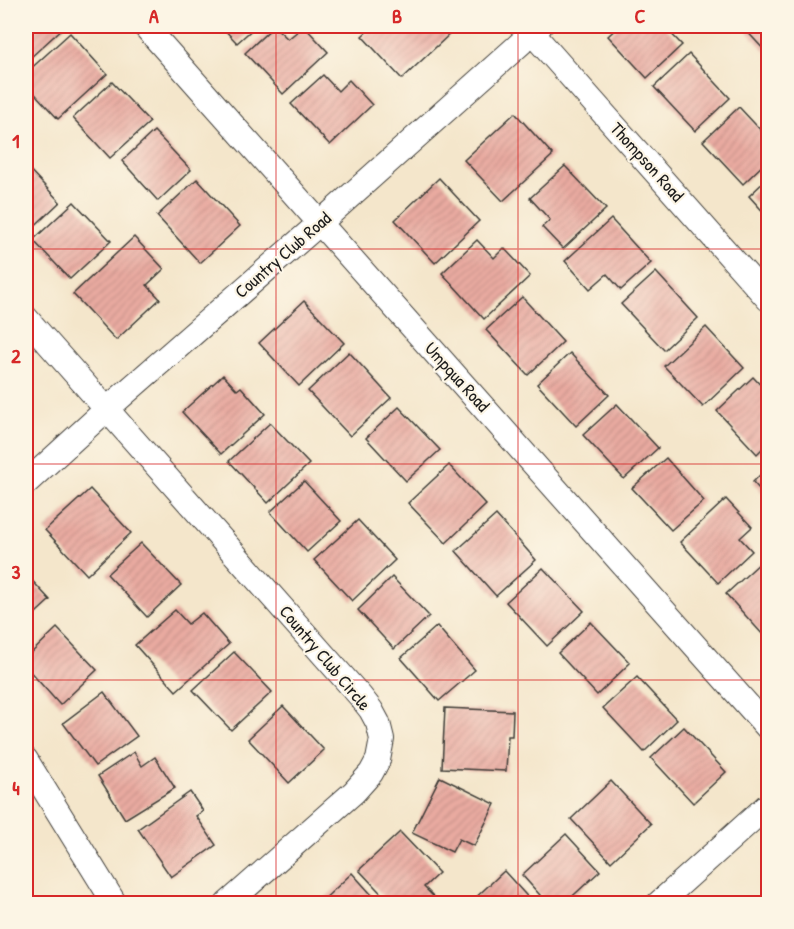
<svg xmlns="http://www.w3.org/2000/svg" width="794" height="929" viewBox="0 0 794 929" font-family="'Patrick Hand',sans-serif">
<defs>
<pattern id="building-hatch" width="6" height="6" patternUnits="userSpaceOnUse" patternTransform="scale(1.5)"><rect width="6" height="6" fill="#e9aaa0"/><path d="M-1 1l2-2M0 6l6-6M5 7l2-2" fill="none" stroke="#c79289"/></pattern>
</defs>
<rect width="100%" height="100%" fill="#fcf5e5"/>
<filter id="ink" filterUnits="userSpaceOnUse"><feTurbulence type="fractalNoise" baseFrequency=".0167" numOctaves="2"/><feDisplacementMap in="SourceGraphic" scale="12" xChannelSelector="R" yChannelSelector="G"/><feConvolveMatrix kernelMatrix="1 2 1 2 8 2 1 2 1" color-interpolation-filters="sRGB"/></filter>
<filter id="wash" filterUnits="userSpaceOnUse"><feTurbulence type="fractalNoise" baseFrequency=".008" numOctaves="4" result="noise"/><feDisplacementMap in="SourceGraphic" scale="24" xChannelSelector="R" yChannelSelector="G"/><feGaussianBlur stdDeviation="1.35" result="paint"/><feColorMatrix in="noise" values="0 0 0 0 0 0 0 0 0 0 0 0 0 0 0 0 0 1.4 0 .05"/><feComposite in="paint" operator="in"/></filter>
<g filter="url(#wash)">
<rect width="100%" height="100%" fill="#f4e6cb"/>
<g id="blocks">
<!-- building -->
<g fill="url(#building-hatch)">
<path d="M 26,26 L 65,26 L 29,59 L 26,55 Z"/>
<path d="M 221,26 L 256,26 L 237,43 Z"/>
<path d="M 274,26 L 288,39 L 304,26 L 328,52 L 283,94 L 245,53 Z"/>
<path d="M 373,26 L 450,26 L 454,30 L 402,79 L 362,36 Z"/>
<path d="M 619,26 L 664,26 L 682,45 L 647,78 L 608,36 Z"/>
<path d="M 742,26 L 768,26 L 768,54 Z"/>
<path d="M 70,33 L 107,74 L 58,119 L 26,84 L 26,73 Z"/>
<path d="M 689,54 L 730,98 L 695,131 L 654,87 Z"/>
<path d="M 323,75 L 338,91 L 349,80 L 372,105 L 330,145 L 291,104 Z"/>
<path d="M 112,82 L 150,122 L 110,158 L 73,118 Z"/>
<path d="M 739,107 L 768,138 L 768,160 L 743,184 L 703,141 Z"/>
<path d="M 515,113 L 553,155 L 503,201 L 464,160 Z"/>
<path d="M 154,131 L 191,170 L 158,201 L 122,161 Z"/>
<path d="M 26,166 L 60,202 L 26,234 Z"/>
<path d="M 565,166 L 606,209 L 563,249 L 542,227 L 550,220 L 530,198 Z"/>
<path d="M 439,178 L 479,221 L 435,263 L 395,220 Z"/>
<path d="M 768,178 L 768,217 L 749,196 Z"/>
<path d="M 197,179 L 240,226 L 200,263 L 157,216 Z"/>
<path d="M 74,202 L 111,241 L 70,279 L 33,240 Z"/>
<path d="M 611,219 L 651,263 L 621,290 L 607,274 L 590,289 L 565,261 Z"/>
<path d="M 134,237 L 164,269 L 147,285 L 160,299 L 116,340 L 73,294 Z"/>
<path d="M 477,240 L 494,258 L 504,248 L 530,276 L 484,319 L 442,273 Z"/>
<path d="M 656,272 L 698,318 L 664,350 L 621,304 Z"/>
<path d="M 522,297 L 563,342 L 528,375 L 486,330 Z"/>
<path d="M 304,301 L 344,343 L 299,386 L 259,343 Z"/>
<path d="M 706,327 L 744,368 L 703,407 L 664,366 Z"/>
<path d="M 349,352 L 391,398 L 350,436 L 308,391 Z"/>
<path d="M 570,353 L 609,395 L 576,426 L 537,384 Z"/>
<path d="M 223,375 L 237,390 L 241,387 L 265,414 L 221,454 L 182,412 Z"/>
<path d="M 753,377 L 768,393 L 768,443 L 757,454 L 717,411 Z"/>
<path d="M 617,404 L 658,448 L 624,479 L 583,435 Z"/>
<path d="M 399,407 L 440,450 L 406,481 L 366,438 Z"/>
<path d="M 270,423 L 309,464 L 268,503 L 229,461 Z"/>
<path d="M 666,458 L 704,501 L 671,530 L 632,488 Z"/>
<path d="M 449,465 L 486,505 L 446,543 L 408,503 Z"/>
<path d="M 768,467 L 768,499 L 753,482 Z"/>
<path d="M 304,481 L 341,521 L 307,552 L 270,512 Z"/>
<path d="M 90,489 L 131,533 L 87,575 L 45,530 Z"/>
<path d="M 726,499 L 752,527 L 740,538 L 752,551 L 718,583 L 680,542 Z"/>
<path d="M 496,515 L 536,560 L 496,596 L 456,551 Z"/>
<path d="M 358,520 L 395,560 L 352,601 L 314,560 Z"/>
<path d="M 141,543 L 181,585 L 147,617 L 107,574 Z"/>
<path d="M 761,562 L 768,570 L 768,632 L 764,636 L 726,594 Z"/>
<path d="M 543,568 L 584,611 L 547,646 L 506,602 Z"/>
<path d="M 26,574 L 50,600 L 26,622 Z"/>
<path d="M 392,577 L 429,616 L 394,649 L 358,610 Z"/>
<path d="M 175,610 L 188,624 L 202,613 L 229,644 L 176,691 L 135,645 Z"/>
<path d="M 591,622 L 630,663 L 597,695 L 558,653 Z"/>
<path d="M 437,626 L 475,670 L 439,701 L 401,658 Z"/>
<path d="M 57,628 L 97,670 L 60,705 L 26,667 L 26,658 Z"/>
<path d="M 234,652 L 272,692 L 231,730 L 193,690 Z"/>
<path d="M 637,677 L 677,720 L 644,752 L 603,708 Z"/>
<path d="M 104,692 L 137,736 L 95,766 L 63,723 Z"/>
<path d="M 283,706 L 324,750 L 289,783 L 248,739 Z"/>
<path d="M 445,708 L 513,711 L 512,736 L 508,736 L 506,771 L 442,768 Z"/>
<path d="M 684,727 L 726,772 L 693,803 L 651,758 Z"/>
<path d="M 134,752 L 142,766 L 155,757 L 175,788 L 125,819 L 98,776 Z"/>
<path d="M 440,777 L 495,804 L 474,846 L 459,839 L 452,852 L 412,833 Z"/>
<path d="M 611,781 L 651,824 L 611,862 L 571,819 Z"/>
<path d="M 190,792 L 203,811 L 196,816 L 216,845 L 171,877 L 138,829 Z"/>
<path d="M 400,832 L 439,873 L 424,887 L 434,897 L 426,904 L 391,904 L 359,870 Z"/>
<path d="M 566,834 L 600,871 L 564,904 L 548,904 L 522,875 Z"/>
<path d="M 504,871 L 534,904 L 469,904 Z"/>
<path d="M 352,873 L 380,904 L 319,904 Z"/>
</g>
</g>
</g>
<g filter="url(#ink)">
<use href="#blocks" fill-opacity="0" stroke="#3c3a36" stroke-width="1.5"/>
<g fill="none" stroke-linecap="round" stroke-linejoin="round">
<defs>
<g id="minor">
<path d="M 145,26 L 768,728"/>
<path d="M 526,26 L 768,299"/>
<path d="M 26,318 L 360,696 L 371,710 L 378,723 L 382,739 L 378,760 L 371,773 L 354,792 L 227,904"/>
<path d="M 26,483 L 107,409 L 321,222 L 540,26"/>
<path d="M 26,760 L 115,904"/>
<path d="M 658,904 L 768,805"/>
</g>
</defs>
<!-- minor casing -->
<use href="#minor" stroke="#3c3a36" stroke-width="26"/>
<!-- minor -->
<use href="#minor" stroke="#fff" stroke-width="24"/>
</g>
</g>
<!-- grid -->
<path fill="none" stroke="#d62828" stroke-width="1.5" stroke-opacity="0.55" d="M 276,26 L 276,904M 518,26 L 518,904M 26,249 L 768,249M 26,464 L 768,464M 26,680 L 768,680"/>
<g text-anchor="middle" stroke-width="4.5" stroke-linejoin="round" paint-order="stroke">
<!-- street labels -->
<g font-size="18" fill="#1c1c1c" stroke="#fcf5e5">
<text transform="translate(647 162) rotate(48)" y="6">Thompson Road</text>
<text transform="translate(283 255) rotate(-41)" y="6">Country Club Road</text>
<text transform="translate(457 377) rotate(48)" y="6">Umpqua Road</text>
<text transform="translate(325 658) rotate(50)" y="6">Country Club Circle</text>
</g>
</g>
<!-- margin -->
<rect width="794" height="929" fill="none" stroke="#fcf5e5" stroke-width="66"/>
<rect x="33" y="33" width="728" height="863" fill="none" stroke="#d62828" stroke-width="2"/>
<g font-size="20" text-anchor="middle" font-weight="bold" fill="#d62828">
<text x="154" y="23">A</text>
<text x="397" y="23">B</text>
<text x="640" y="23">C</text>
<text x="16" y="148">1</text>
<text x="16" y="363">2</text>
<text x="16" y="579">3</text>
<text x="16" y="795">4</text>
</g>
</svg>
